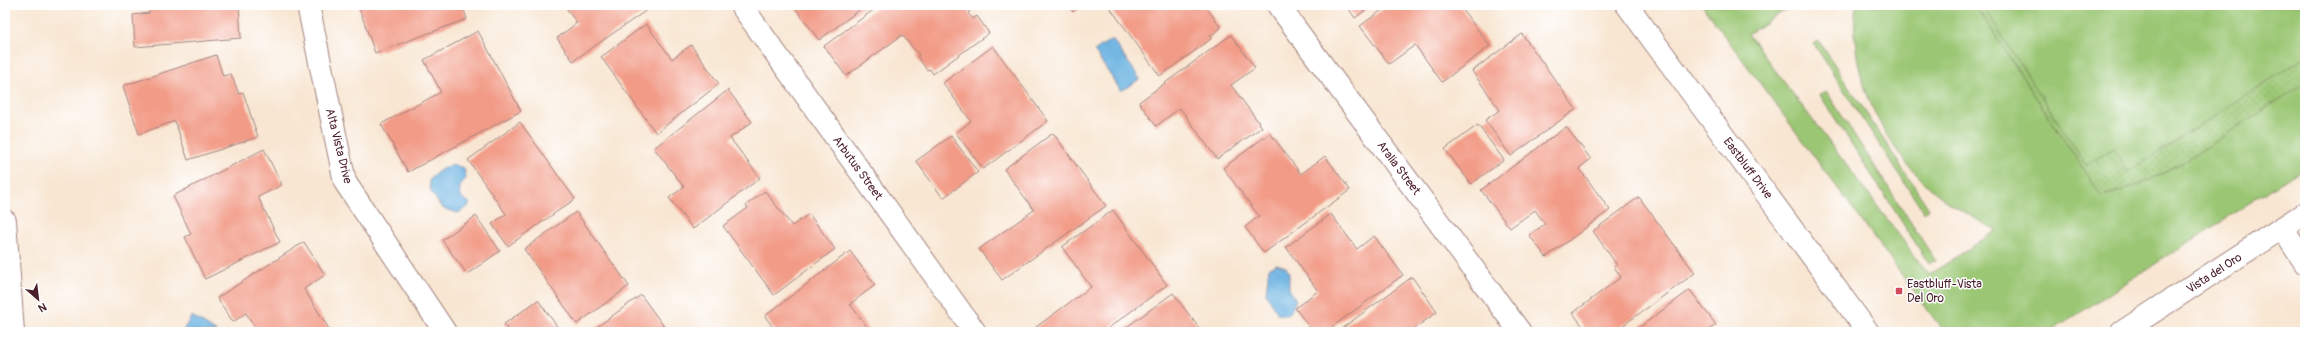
<svg xmlns="http://www.w3.org/2000/svg" width="2310" height="337" viewBox="0 0 2310 337" font-family="Pangolin,sans-serif">
<defs>
<pattern id="grass-dots" width="8" height="8" patternUnits="userSpaceOnUse"><rect width="8" height="8" fill="#9bc775"/><path d="M2 2h.1M6 6h.1" fill="none" stroke="#87aa65" stroke-width="1.8" stroke-linecap="round"/></pattern>
</defs>
<rect width="100%" height="100%" fill="#fff"/>
<filter id="ink" filterUnits="userSpaceOnUse"><feTurbulence type="fractalNoise" baseFrequency=".025" numOctaves="2"/><feDisplacementMap in="SourceGraphic" scale="8" xChannelSelector="R" yChannelSelector="G"/><feConvolveMatrix kernelMatrix="1 2 1 2 8 2 1 2 1" color-interpolation-filters="sRGB"/></filter>
<filter id="wash" filterUnits="userSpaceOnUse"><feTurbulence type="fractalNoise" baseFrequency=".012" numOctaves="4" result="noise"/><feDisplacementMap in="SourceGraphic" scale="16" xChannelSelector="R" yChannelSelector="G"/><feGaussianBlur stdDeviation="0.9" result="paint"/><feColorMatrix in="noise" values="0 0 0 0 0 0 0 0 0 0 0 0 0 0 0 0 0 1.4 0 .05"/><feComposite in="paint" operator="in"/></filter>
<g filter="url(#wash)">
<rect width="100%" height="100%" fill="#f8e6d2"/>
<!-- grass -->
<path fill="url(#grass-dots)" stroke="#727350" d="M 1975,5 L 2305,5 L 2305,83 C 2277,101 2249,119 2221,138 C 2181,164 2148,186 2101,196 Z"/>
<!-- garden -->
<g fill="#9bc775" stroke="#727350">
<path d="M 1702,5 L 1793,5 L 1748,34 L 1929,275 L 1997,230 C 1976,219 1954,208 1935,192 C 1883,148 1847,74 1856,5 L 1975,5 L 2101,196 C 2147,187 2182,163 2221,138 C 2249,119 2277,101 2305,83 L 2305,167 L 2050,332 L 1944,332 Z"/>
<path d="M 1982,5 L 2305,5 L 2305,57 L 2128,172 L 2113,148 L 2086,165 Z"/>
<path d="M 1819,41 L 1929,209 L 1924,213 L 1814,44 Z"/>
<path d="M 1826,91 L 1935,260 L 1929,264 L 1820,95 Z"/>
</g>
<!-- water -->
<g fill="#6ab2e1" stroke="#5a6886">
<path d="M 1112,39 L 1140,79 L 1121,91 L 1094,51 Z"/>
<path d="M 454,165 L 464,168 L 466,179 C 457,186 457,198 469,202 L 469,206 L 458,213 L 442,208 L 431,192 L 429,181 C 436,172 443,167 454,165 Z"/>
<path d="M 1277,264 L 1286,267 L 1289,274 L 1289,289 L 1296,300 L 1290,313 L 1286,315 L 1278,314 L 1266,294 L 1269,268 Z"/>
<path d="M 192,316 L 217,332 L 182,332 Z"/>
</g>
<g id="blocks">
<!-- building -->
<g fill="#f29b87">
<path d="M 149,5 L 239,5 L 241,38 L 135,47 L 133,15 L 149,13 Z"/>
<path d="M 358,5 L 462,5 L 467,19 L 375,53 Z"/>
<path d="M 564,5 L 654,5 L 573,61 L 557,38 L 577,23 Z"/>
<path d="M 793,5 L 866,5 L 819,40 Z"/>
<path d="M 880,5 L 967,5 L 971,10 L 968,13 L 973,19 L 977,16 L 989,33 L 933,74 L 930,69 L 927,70 L 917,56 L 919,55 L 902,35 L 846,76 L 824,46 Z"/>
<path d="M 1068,5 L 1083,5 L 1073,12 Z"/>
<path d="M 1108,5 L 1205,5 L 1221,28 L 1210,36 L 1211,39 L 1160,76 Z"/>
<path d="M 1346,5 L 1372,5 L 1355,18 Z"/>
<path d="M 1389,5 L 1459,5 L 1490,46 L 1442,82 L 1415,45 L 1389,64 L 1360,26 Z"/>
<path d="M 646,24 L 672,59 L 691,45 L 719,84 L 656,133 L 601,57 Z"/>
<path d="M 478,31 L 521,111 L 408,172 L 381,124 L 441,92 L 424,60 Z"/>
<path d="M 1522,34 L 1576,109 L 1511,156 L 1485,120 L 1500,110 L 1472,71 Z"/>
<path d="M 1231,35 L 1255,68 L 1231,85 L 1262,127 L 1217,159 L 1180,108 L 1156,126 L 1139,102 Z"/>
<path d="M 993,46 L 1048,121 L 983,169 L 956,133 L 971,121 L 943,83 Z"/>
<path d="M 216,55 L 223,76 L 231,74 L 239,94 L 243,92 L 258,137 L 188,160 L 175,121 L 139,134 L 123,86 Z"/>
<path d="M 728,90 L 752,122 L 730,138 L 760,178 L 693,229 L 669,198 L 684,187 L 654,148 Z"/>
<path d="M 520,122 L 575,199 L 508,246 L 492,224 L 506,214 L 468,160 Z"/>
<path d="M 1478,125 L 1504,160 L 1471,184 L 1445,149 Z"/>
<path d="M 1566,127 L 1591,159 L 1579,168 L 1610,210 L 1546,257 L 1529,235 L 1545,224 L 1535,210 L 1510,228 L 1481,190 Z"/>
<path d="M 1053,133 L 1106,206 L 1002,280 L 979,249 L 1034,210 L 1004,169 Z"/>
<path d="M 1270,133 L 1301,174 L 1325,156 L 1350,190 L 1264,253 L 1245,227 L 1259,216 L 1223,168 Z"/>
<path d="M 951,136 L 978,172 L 943,198 L 916,161 Z"/>
<path d="M 264,149 L 282,185 L 258,197 L 280,242 L 205,279 L 185,237 L 191,234 L 173,196 Z"/>
<path d="M 765,191 L 792,226 L 809,214 L 835,249 L 774,295 L 723,226 L 748,208 L 746,205 Z"/>
<path d="M 1639,197 L 1695,273 L 1614,332 L 1587,332 L 1573,313 L 1621,277 L 1614,267 L 1617,265 L 1593,231 Z"/>
<path d="M 1113,210 L 1167,285 L 1103,332 L 1040,332 L 1036,327 L 1091,287 L 1062,247 Z"/>
<path d="M 576,212 L 629,286 L 577,324 L 524,249 Z"/>
<path d="M 1331,214 L 1357,249 L 1374,236 L 1403,275 L 1325,332 L 1313,332 L 1295,308 L 1318,291 L 1286,247 Z"/>
<path d="M 476,216 L 500,251 L 467,274 L 442,240 Z"/>
<path d="M 304,242 L 325,275 L 304,289 L 331,332 L 258,332 L 246,313 L 233,322 L 217,298 Z"/>
<path d="M 850,251 L 875,285 L 850,304 L 871,332 L 776,332 L 765,316 Z"/>
<path d="M 1412,277 L 1437,312 L 1415,328 L 1418,332 L 1344,332 L 1341,329 Z"/>
<path d="M 1690,290 L 1716,325 L 1706,332 L 1633,332 Z"/>
<path d="M 1173,293 L 1202,332 L 1120,332 Z"/>
<path d="M 641,295 L 668,332 L 590,332 Z"/>
<path d="M 538,300 L 561,332 L 509,332 L 504,324 Z"/>
</g>
</g>
</g>
<g filter="url(#ink)">
<use href="#blocks" fill-opacity="0" stroke="#a1827e" stroke-width="1"/>
<g fill="none" stroke-linecap="round" stroke-linejoin="round">
<defs>
<g id="street">
<path d="M 308,5 L 345,182 L 445,332"/>
<path d="M 741,5 L 975,332"/>
<path d="M 1278,5 L 1520,332"/>
<path d="M 2282,228 L 2305,263"/>
</g>
<g id="secondary">
<path d="M 1627,5 L 1868,332"/>
<path d="M 2122,332 L 2305,213"/>
</g>
<path id="primary" d="M 5,221 L 13,332"/>
</defs>
<!-- street casing -->
<use href="#street" stroke="#a1827e" stroke-width="24"/>
<!-- secondary casing -->
<use href="#secondary" stroke="#a1827e" stroke-width="24"/>
<!-- primary casing -->
<use href="#primary" stroke="#a1827e" stroke-width="24"/>
<!-- street -->
<use href="#street" stroke="#fff" stroke-width="22"/>
<!-- secondary -->
<use href="#secondary" stroke="#fff" stroke-width="22"/>
<!-- primary -->
<use href="#primary" stroke="#fff" stroke-width="22"/>
</g>
</g>
<!-- markers -->
<rect fill="#d1495b" stroke="#fff" stroke-width="1.5" x="1895" y="287" width="8" height="8" rx="2"/>
<g text-anchor="middle" stroke-width="3" stroke-linejoin="round" paint-order="stroke">
<!-- street labels -->
<g font-size="12" fill="#4a1f2b" stroke="#fff">
<text transform="translate(339 146) rotate(76)" y="4">Alta Vista Drive</text>
<text transform="translate(858 168) rotate(54)" y="4">Arbutus Street</text>
<text transform="translate(1399 168) rotate(53)" y="4">Aralia Street</text>
<text transform="translate(1748 168) rotate(53)" y="4">Eastbluff Drive</text>
<text transform="translate(2214 273) rotate(-33)" y="4">Vista del Oro</text>
</g>
<!-- poi labels -->
<g font-size="12" fill="#4a1f2b" stroke="#fff" text-anchor="start">
<text x="1907" y="288">Eastbluff-Vista<tspan x="1907" dy="14">Del Oro</tspan></text>
</g>
</g>
<!-- margin -->
<rect width="2310" height="337" fill="none" stroke="#fff" stroke-width="20"/>
<!-- north arrow -->
<g transform="translate(38 299) rotate(152)" stroke="#ffffff" stroke-width="3" paint-order="stroke">
<path d="M0-3L7 15L0 10L-7 15Z" fill="#4a1f2b"/>
<text y="-6" font-size="11" font-weight="bold" text-anchor="middle" fill="#4a1f2b">N</text>
</g>
</svg>
